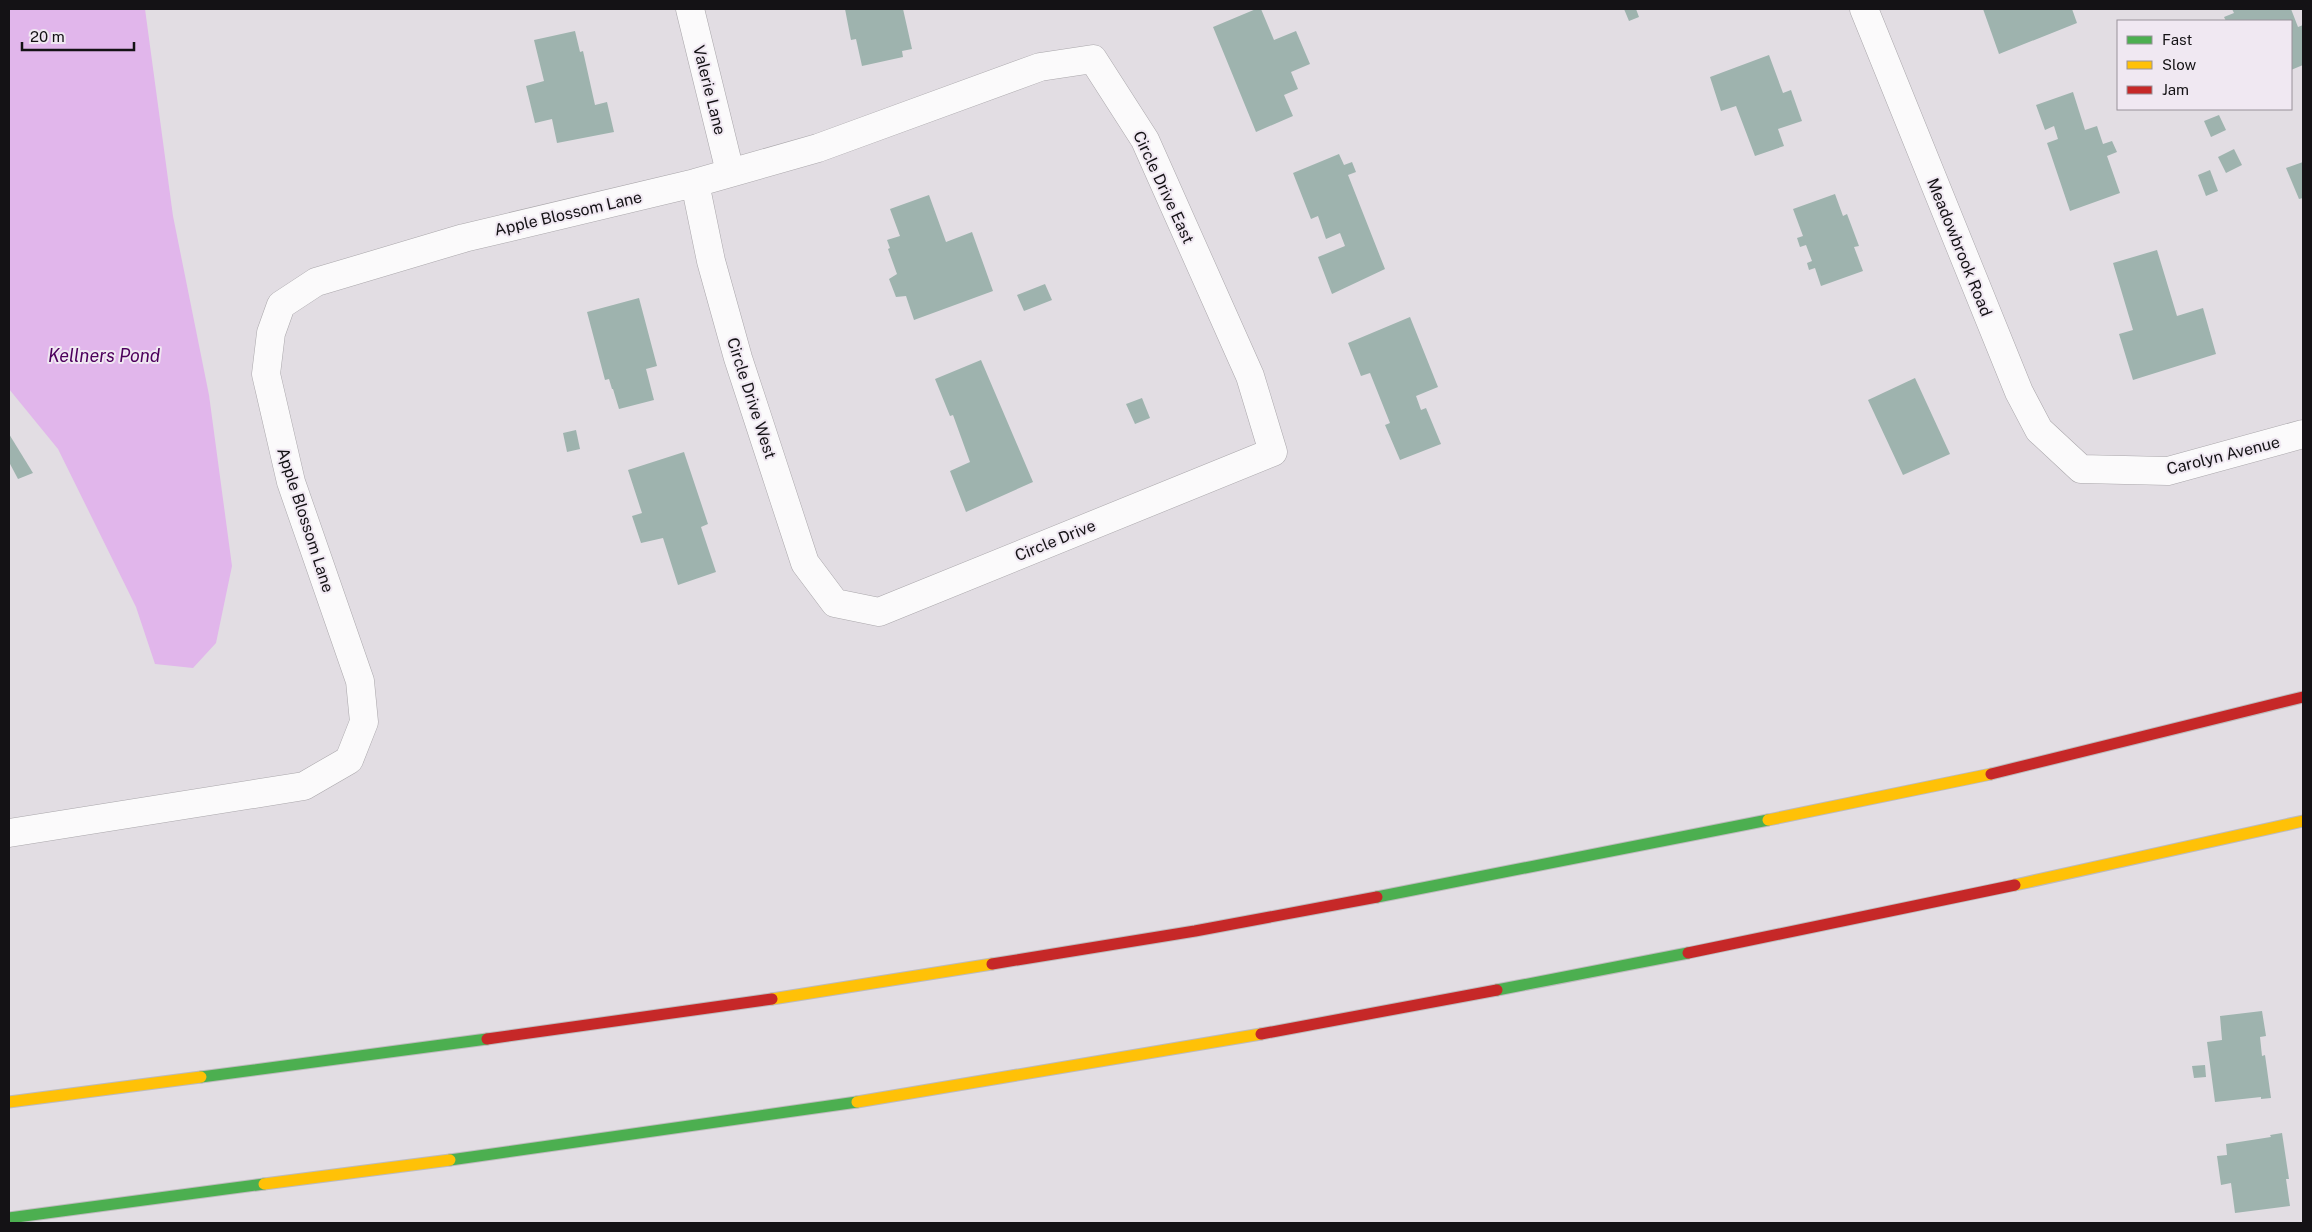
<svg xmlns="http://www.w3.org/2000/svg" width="2312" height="1232" viewBox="0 0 2312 1232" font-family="'Public Sans',sans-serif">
<rect width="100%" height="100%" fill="#e2dde3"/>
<!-- water -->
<path fill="#e1b6eb" d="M 9,9 L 145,9 L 173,216 L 209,395 L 232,566 L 216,643 L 193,668 L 155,664 L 136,607 L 58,449 L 9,389 Z"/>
<!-- building -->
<g fill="#9eb3ae">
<path d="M 845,9 L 903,9 L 912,49 L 902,51 L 903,57 L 862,66 L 856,39 L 851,40 Z"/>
<path d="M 1256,9 L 1261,9 L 1274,40 L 1296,31 L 1310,64 L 1291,72 L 1298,89 L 1284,95 L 1293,116 L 1256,132 L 1213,27 Z"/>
<path d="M 1624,9 L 1636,9 L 1639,17 L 1629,21 Z"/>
<path d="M 1983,9 L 2072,9 L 2077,23 L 1999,54 Z"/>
<path d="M 2232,9 L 2291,9 L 2298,27 L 2303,25 L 2303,65 L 2291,70 L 2291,21 L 2226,21 L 2224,17 L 2234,13 Z"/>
<path d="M 575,31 L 580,52 L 583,51 L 595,105 L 607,102 L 614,132 L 557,143 L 552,119 L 535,123 L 526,86 L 544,81 L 534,40 Z"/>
<path d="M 1769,55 L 1783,93 L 1791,90 L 1802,121 L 1778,129 L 1784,146 L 1755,156 L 1736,106 L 1721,111 L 1710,77 Z"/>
<path d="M 2073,92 L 2085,130 L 2097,126 L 2103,144 L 2112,141 L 2117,152 L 2107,156 L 2120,193 L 2070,211 L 2047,143 L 2058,139 L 2054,126 L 2045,130 L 2036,105 Z"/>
<path d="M 2219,115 L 2226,130 L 2211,137 L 2204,121 Z"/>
<path d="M 2234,149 L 2242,165 L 2226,173 L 2218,157 Z"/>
<path d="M 1339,154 L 1344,165 L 1352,162 L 1356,172 L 1348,175 L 1385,269 L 1332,294 L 1318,257 L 1345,246 L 1340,233 L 1326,239 L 1318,216 L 1311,219 L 1293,173 Z"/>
<path d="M 2303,162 L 2303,198 L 2299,199 L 2286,168 Z"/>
<path d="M 2210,170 L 2218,191 L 2206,196 L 2198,175 Z"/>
<path d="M 1835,194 L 1843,216 L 1847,214 L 1859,246 L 1854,247 L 1863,271 L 1821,286 L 1815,268 L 1809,270 L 1807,263 L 1812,261 L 1806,245 L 1800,247 L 1797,238 L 1803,236 L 1793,209 Z"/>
<path d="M 929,195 L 946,242 L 972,232 L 993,291 L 914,320 L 906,296 L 896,297 L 889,279 L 897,274 L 888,249 L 890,248 L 887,240 L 900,236 L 890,209 Z"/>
<path d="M 2157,250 L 2177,316 L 2203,308 L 2216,354 L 2133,380 L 2119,334 L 2133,330 L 2113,263 Z"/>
<path d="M 1045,284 L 1052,300 L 1024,311 L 1017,295 Z"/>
<path d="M 639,298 L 657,366 L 646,369 L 654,400 L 619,409 L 613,389 L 612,389 L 609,379 L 605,380 L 587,312 Z"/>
<path d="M 1410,317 L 1438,387 L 1416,396 L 1421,410 L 1426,408 L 1441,444 L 1400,460 L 1385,425 L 1390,423 L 1370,373 L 1361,376 L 1348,343 Z"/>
<path d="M 981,360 L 1033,482 L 966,512 L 950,471 L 970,462 L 953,415 L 950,416 L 935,379 Z"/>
<path d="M 1915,378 L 1950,454 L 1903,475 L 1868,400 Z"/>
<path d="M 1142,398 L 1150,418 L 1135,424 L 1126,404 Z"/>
<path d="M 576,430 L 580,449 L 567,452 L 563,433 Z"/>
<path d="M 9,434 L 33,473 L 18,479 L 9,462 Z"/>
<path d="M 684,452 L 708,524 L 701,527 L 716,572 L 678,585 L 663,538 L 641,543 L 632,516 L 642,513 L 628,470 Z"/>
<path d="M 2262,1011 L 2266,1036 L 2260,1037 L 2262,1056 L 2265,1055 L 2271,1098 L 2261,1099 L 2261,1097 L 2215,1102 L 2207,1042 L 2222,1040 L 2220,1016 Z"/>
<path d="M 2205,1065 L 2206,1077 L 2194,1078 L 2192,1066 Z"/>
<path d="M 2282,1133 L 2289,1179 L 2286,1179 L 2290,1206 L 2235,1213 L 2231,1183 L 2221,1185 L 2217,1156 L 2227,1155 L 2226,1144 L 2271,1137 L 2270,1135 Z"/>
</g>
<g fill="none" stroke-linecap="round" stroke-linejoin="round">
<defs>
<g id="street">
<path d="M 690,9 L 730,172"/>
<path d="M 1864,9 L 2019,392 L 2039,430 L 2081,469 L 2168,471 L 2303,434"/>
<path d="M 9,833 L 304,786 L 349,760 L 364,722 L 360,681 L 291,482 L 266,374 L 271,333 L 281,305 L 316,282 L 464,238 L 695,183 L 818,148 L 1040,67 L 1093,59 L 1145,140 L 1250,376 L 1273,452 L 879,612 L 835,603 L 805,563 L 738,358 L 711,261 L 695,183"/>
</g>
<g id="fast">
<path d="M 1377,897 L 1768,820"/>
<path d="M 1497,990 L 1688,953"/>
<path d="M 201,1077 L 487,1039"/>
<path d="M 450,1160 L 857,1102"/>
<path d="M 9,1218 L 264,1184"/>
</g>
<g id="slow">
<path d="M 1768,820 L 1991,774"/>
<path d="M 2015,885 L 2303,821"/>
<path d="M 772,999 L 992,964"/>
<path d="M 9,1102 L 201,1077"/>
<path d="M 857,1102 L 1261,1034"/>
<path d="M 264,1184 L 450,1160"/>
</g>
<g id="jam">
<path d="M 1991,774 L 2303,697"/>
<path d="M 1688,953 L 2015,885"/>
<path d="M 992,964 L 1195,931 L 1377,897"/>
<path d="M 1261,1034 L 1497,990"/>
<path d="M 487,1039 L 772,999"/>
</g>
</defs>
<!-- street casing -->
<use href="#street" stroke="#aaa7ab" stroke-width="29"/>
<!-- fast casing -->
<use href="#fast" stroke="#bdbbbd" stroke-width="13"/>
<!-- slow casing -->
<use href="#slow" stroke="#bdbbbd" stroke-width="13"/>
<!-- jam casing -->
<use href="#jam" stroke="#bdbbbd" stroke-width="13"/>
<!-- street -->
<use href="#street" stroke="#fbfafb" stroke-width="28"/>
<!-- fast -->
<use href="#fast" stroke="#4caf50" stroke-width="11"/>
<!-- slow -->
<use href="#slow" stroke="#ffc107" stroke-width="11"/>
<!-- jam -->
<use href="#jam" stroke="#c62828" stroke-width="11"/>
</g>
<g text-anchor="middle" stroke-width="4" stroke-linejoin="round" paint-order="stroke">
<!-- street labels -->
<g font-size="16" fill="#141215" stroke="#f0e8f2">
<text transform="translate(710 90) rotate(76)" y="6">Valerie Lane</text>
<text transform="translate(1164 187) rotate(65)" y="6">Circle Drive East</text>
<text transform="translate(568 213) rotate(-13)" y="6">Apple Blossom Lane</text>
<text transform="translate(1960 247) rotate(68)" y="6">Meadowbrook Road</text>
<text transform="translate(752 398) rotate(72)" y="6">Circle Drive West</text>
<text transform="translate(2223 455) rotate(-14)" y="6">Carolyn Avenue</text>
<text transform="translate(306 520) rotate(72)" y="6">Apple Blossom Lane</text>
<text transform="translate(1055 540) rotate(-22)" y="6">Circle Drive</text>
</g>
<!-- water labels -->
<g font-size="18" font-style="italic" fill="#4d005c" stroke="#f0e8f2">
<text x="104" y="362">Kellners Pond</text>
</g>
</g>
<!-- border -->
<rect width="2312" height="1232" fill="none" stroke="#141215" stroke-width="20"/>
<!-- legend -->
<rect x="2117" y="20" width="175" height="90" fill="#f0e8f2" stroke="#98929a"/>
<rect x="2127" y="36" width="25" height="8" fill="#4caf50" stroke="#98929a"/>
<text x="2162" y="45" font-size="15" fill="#141215">Fast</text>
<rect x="2127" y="61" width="25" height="8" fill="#ffc107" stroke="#98929a"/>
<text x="2162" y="70" font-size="15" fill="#141215">Slow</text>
<rect x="2127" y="86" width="25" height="8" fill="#c62828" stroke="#98929a"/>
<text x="2162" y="95" font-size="15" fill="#141215">Jam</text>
<!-- scale -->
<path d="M22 42v8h112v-8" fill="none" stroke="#141215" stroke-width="2.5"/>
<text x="30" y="42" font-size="15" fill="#141215" stroke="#f0e8f2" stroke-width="4" paint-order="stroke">20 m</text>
</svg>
